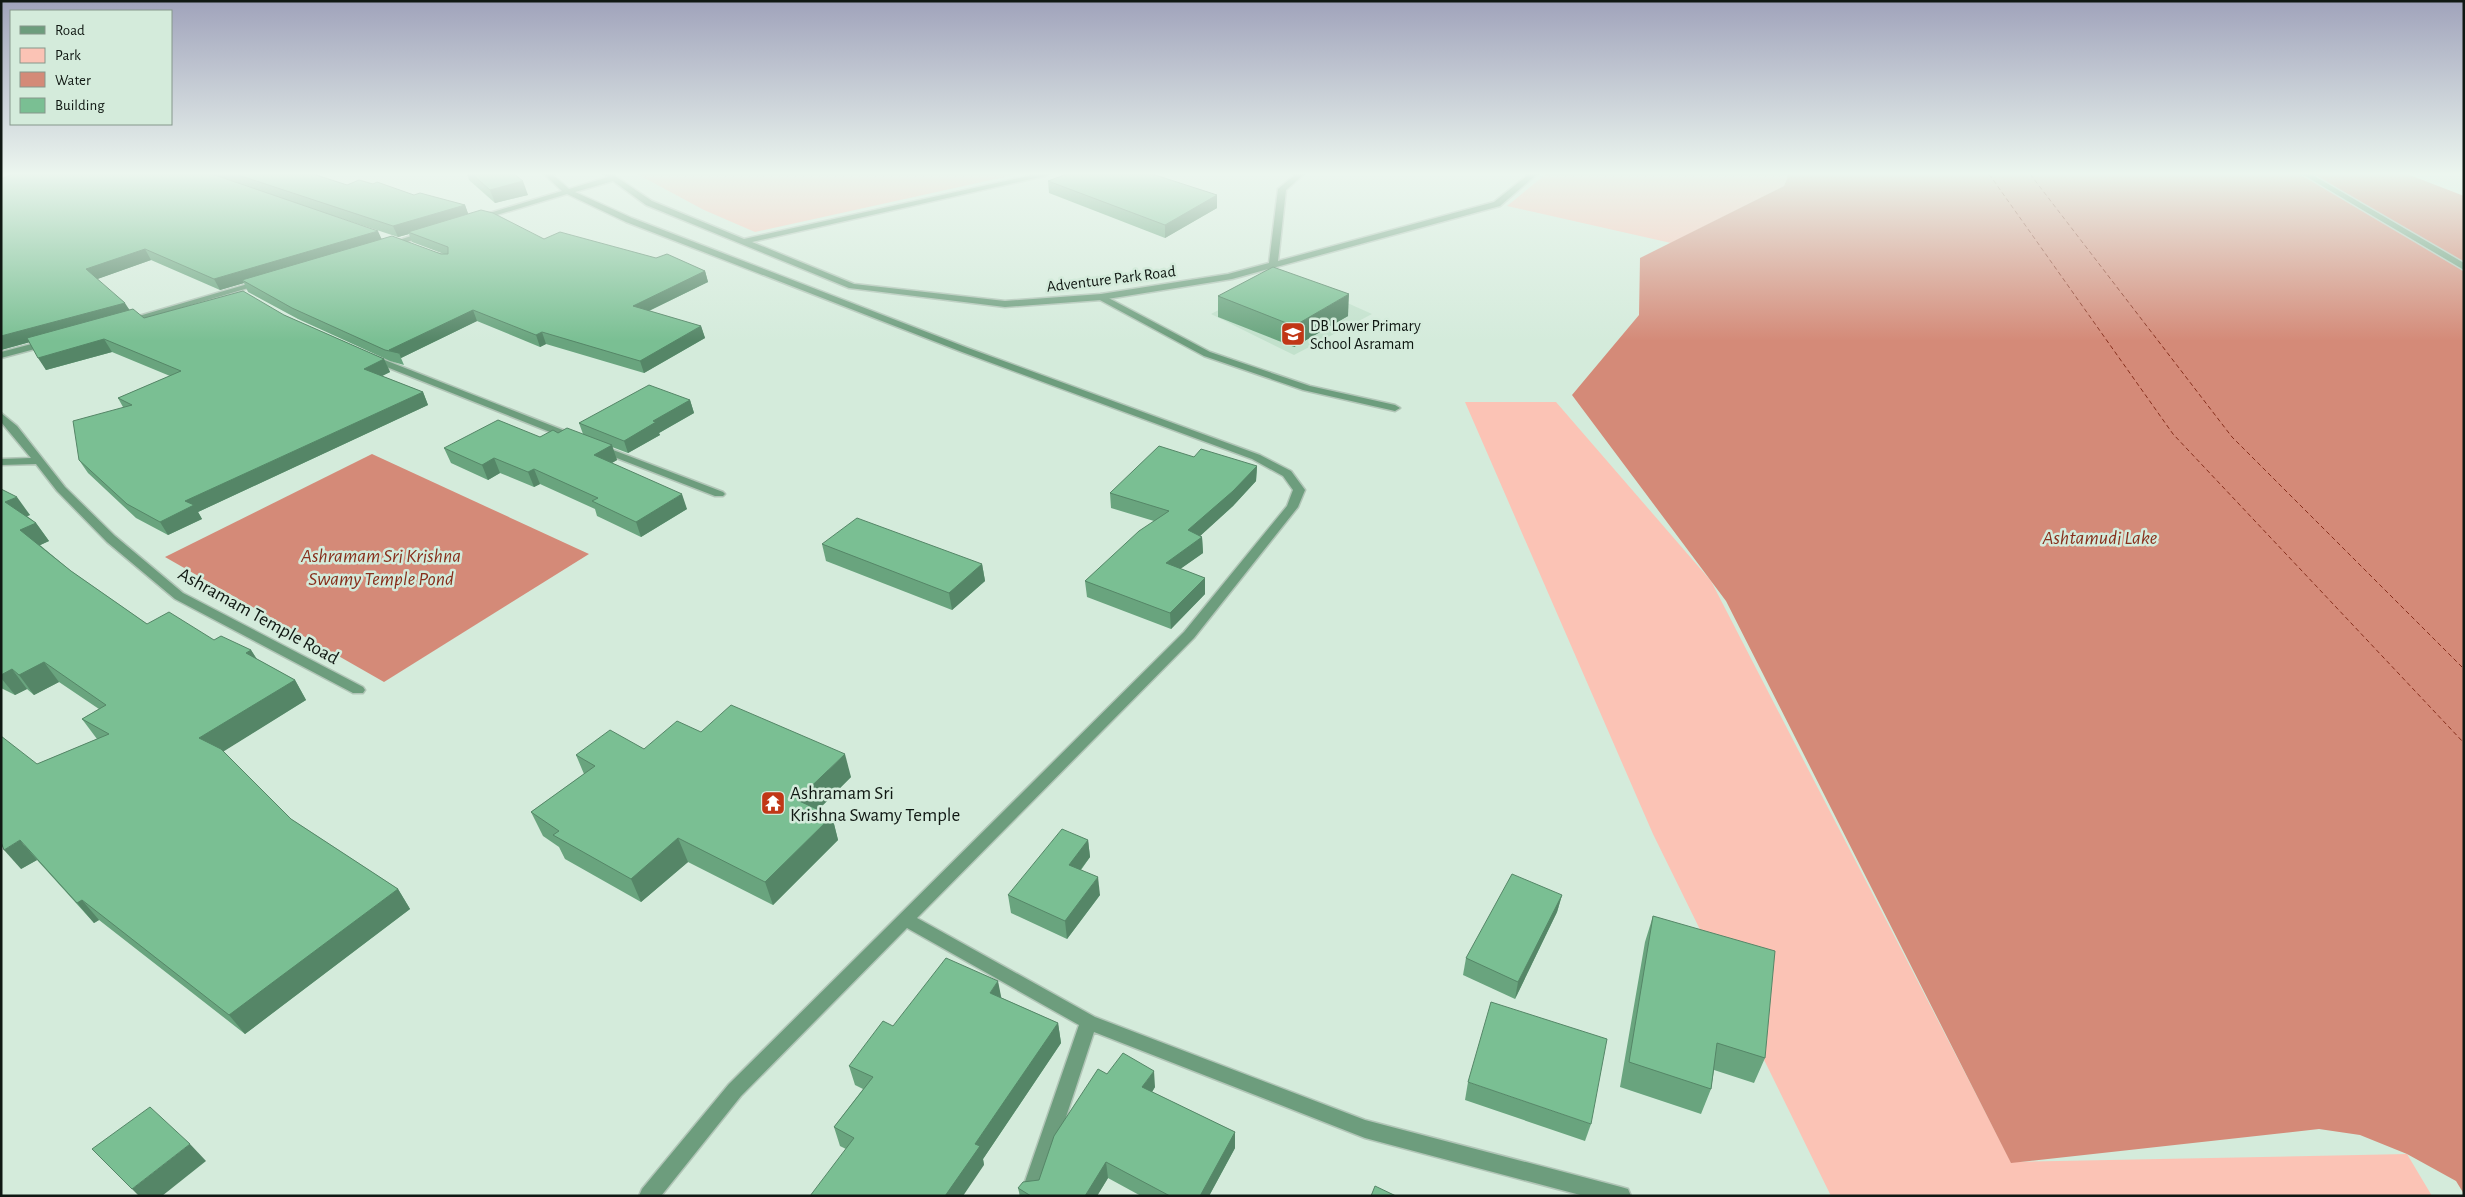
<svg xmlns="http://www.w3.org/2000/svg" width="2465" height="1197" viewBox="0 0 2465 1197" font-family="'Alegreya Sans',sans-serif">
<rect width="100%" height="100%" fill="#d4ebdb"/>
<!-- built -->
<path fill="#c2e1cc" d="M 1285,275 L 1372,314 L 1294,355 L 1211,314 Z"/>
<!-- green -->
<g fill="#fbc3b5">
<path d="M 637,174 L 1018,174 L 755,232 L 704,210 Z"/>
<path d="M 1546,174 L 1789,174 L 1784,186 L 1671,243 L 1507,206 Z"/>
<path d="M 1465,402 L 1556,402 L 1711,581 L 2011,1162 L 2407,1154 L 2432,1196 L 1831,1196 L 1653,834 Z"/>
</g>
<!-- water -->
<g fill="#d48a78">
<path d="M 1789,174 L 2407,174 L 2464,196 L 2464,1194 L 2456,1181 L 2407,1154 L 2360,1135 L 2319,1129 L 2011,1163 L 1726,601 L 1572,395 L 1639,315 L 1640,258 L 1784,186 Z"/>
<path d="M 372,454 L 589,554 L 384,682 L 165,557 Z"/>
</g>
<g fill="none" stroke-linecap="round" stroke-linejoin="round">
<!-- ferry -->
<g stroke="#872f1c" stroke-width="1" stroke-dasharray="4.5 3" stroke-linecap="butt">
<path d="M 1989,174 L 2173,434 L 2464,743"/>
<path d="M 2030,174 L 2232,437 L 2464,669"/>
</g>
<defs>
<path id="service" d="M 1101,294 L 1210,352 L 1310,386 L 1395,405 L 1400,408 L 1395,411 L 1303,390 L 1204,356 L 1098,299 L 1096,297 Z"/>
<g id="minor">
<path d="M 544,174 L 552,174 L 569,189 L 608,177 L 604,174 L 612,174 L 652,201 L 744,239 L 1037,174 L 1049,174 L 1045,176 L 752,242 L 854,284 L 1005,301 L 1101,294 L 1228,274 L 1269,263 L 1278,189 L 1296,174 L 1304,174 L 1286,190 L 1278,261 L 1494,202 L 1529,174 L 1537,174 L 1500,206 L 1232,279 L 1101,300 L 1005,307 L 849,288 L 646,205 L 613,181 L 575,192 L 632,218 L 968,348 L 1260,455 L 1291,471 L 1305,490 L 1298,507 L 1194,638 L 917,918 L 1095,1017 L 1365,1120 L 1621,1187 L 1628,1189 L 1631,1196 L 1584,1196 L 1365,1138 L 1094,1032 L 1040,1196 L 1020,1196 L 1079,1025 L 907,928 L 741,1096 L 661,1196 L 639,1196 L 642,1189 L 729,1084 L 1184,632 L 1287,506 L 1293,490 L 1283,476 L 1252,459 L 962,352 L 626,222 L 567,194 L 480,220 L 473,218 L 562,191 Z"/>
<path d="M 2302,174 L 2311,174 L 2464,263 L 2464,270 Z"/>
<path d="M 426,231 L 430,233 L 429,235 L 388,248 L 384,245 Z"/>
<path d="M 258,281 L 265,283 L 130,323 L 127,324 L 122,321 Z"/>
<path d="M 47,340 L 50,341 L 50,345 L 1,358 L 1,352 Z"/>
<path d="M 372,355 L 578,436 L 579,438 L 574,441 L 570,440 L 369,360 L 367,358 Z"/>
<path d="M 600,445 L 723,492 L 725,494 L 723,496 L 715,496 L 596,450 L 595,448 Z"/>
</g>
<path id="tertiary" d="M 1,413 L 17,426 L 65,487 L 115,536 L 183,593 L 363,687 L 365,690 L 363,693 L 353,693 L 175,599 L 107,542 L 57,491 L 36,464 L 1,465 L 1,459 L 31,458 L 1,422 Z"/>
</defs>
<!-- service casing -->
<use href="#service" stroke="#b1c5b7" stroke-width="3"/>
<!-- minor casing -->
<use href="#minor" stroke="#b1c5b7" stroke-width="3"/>
<!-- tertiary casing -->
<use href="#tertiary" stroke="#b1c5b7" stroke-width="3"/>
<!-- service -->
<use href="#service" fill="#6d9d7d" fill-rule="evenodd"/>
<!-- minor -->
<use href="#minor" fill="#6d9d7d" fill-rule="evenodd"/>
<!-- tertiary -->
<use href="#tertiary" fill="#6d9d7d" fill-rule="evenodd"/>
</g>
<!-- wall -->
<g fill="#69a47e" fill-rule="evenodd">
<path d="M 13,174 L 313,174 L 347,185 L 414,195 L 465,205 L 468,214 L 544,239 L 705,271 L 708,282 L 649,311 L 701,326 L 705,338 L 644,373 L 546,344 L 540,347 L 477,321 L 401,358 L 404,365 L 390,361 L 298,319 L 248,292 L 244,283 L 220,290 L 151,260 L 97,279 L 130,310 L 144,318 L 284,315 L 384,359 L 390,372 L 382,376 L 423,392 L 428,405 L 198,512 L 202,519 L 168,535 L 136,518 L 88,473 L 79,460 L 123,407 L 118,398 L 170,376 L 112,352 L 46,370 L 30,342 L 1,350 L 1,179 ZM 331,215 L 398,237 L 409,234 L 412,242 L 444,254 L 382,239 Z"/>
<path d="M 467,174 L 514,174 L 528,195 L 495,203 L 469,180 Z"/>
<path d="M 1048,181 L 1217,195 L 1217,208 L 1165,238 L 1049,193 Z"/>
<path d="M 1218,296 L 1348,316 L 1294,347 L 1218,317 Z"/>
<path d="M 690,400 L 694,413 L 659,433 L 660,435 L 628,453 L 612,447 L 617,460 L 612,463 L 687,509 L 641,537 L 597,516 L 595,509 L 540,484 L 534,487 L 500,473 L 488,480 L 451,463 L 444,448 L 540,437 L 558,433 L 583,434 L 579,423 Z"/>
<path d="M 1194,457 L 1257,466 L 1256,481 L 1233,506 L 1200,536 L 1202,537 L 1203,553 L 1180,569 L 1205,578 L 1205,594 L 1171,629 L 1087,597 L 1085,581 L 1154,521 L 1111,508 L 1110,493 Z"/>
<path d="M 1,489 L 30,515 L 27,516 L 36,523 L 49,541 L 40,545 L 71,571 L 147,624 L 251,650 L 257,659 L 295,680 L 306,700 L 223,751 L 291,819 L 398,889 L 410,909 L 245,1034 L 99,920 L 94,923 L 37,860 L 21,869 L 37,764 L 97,739 L 82,719 L 99,709 L 59,682 L 34,695 L 27,689 L 15,695 L 1,688 Z"/>
<path d="M 822,544 L 982,564 L 985,581 L 952,610 L 826,561 Z"/>
<path d="M 701,732 L 851,777 L 818,810 L 832,816 L 838,840 L 773,905 L 688,862 L 641,902 L 565,859 L 559,847 L 543,836 L 531,812 L 584,774 L 576,755 L 644,749 Z"/>
<path d="M 1088,840 L 1090,857 L 1081,870 L 1100,895 L 1067,939 L 1011,913 L 1008,895 Z"/>
<path d="M 1562,895 L 1557,912 L 1515,999 L 1463,975 L 1466,958 Z"/>
<path d="M 1653,916 L 1765,1058 L 1754,1083 L 1714,1070 L 1711,1089 L 1701,1114 L 1620,1087 L 1645,942 Z"/>
<path d="M 1002,998 L 1058,1023 L 1061,1043 L 983,1159 L 984,1165 L 846,1149 L 840,1146 L 834,1127 L 863,1089 L 855,1085 L 849,1066 L 893,1026 Z"/>
<path d="M 1107,1074 L 1155,1087 L 1152,1092 L 1235,1132 L 1235,1148 L 1209,1196 L 1141,1196 L 1108,1178 L 1097,1196 L 1020,1196 L 1018,1188 L 1039,1180 Z"/>
<path d="M 1468,1082 L 1591,1124 L 1585,1141 L 1465,1100 Z"/>
</g>
<!-- shaded-wall -->
<g fill="#558667">
<path d="M 523,181 L 528,195 L 495,203 L 490,190 Z"/>
<path d="M 1217,195 L 1217,208 L 1165,238 L 1165,225 Z"/>
<path d="M 465,205 L 469,216 L 408,232 L 409,234 L 398,237 L 393,226 Z"/>
<path d="M 378,231 L 383,242 L 242,280 L 244,283 L 220,290 L 214,279 Z"/>
<path d="M 145,249 L 151,260 L 92,281 L 86,269 Z"/>
<path d="M 705,271 L 708,282 L 636,317 L 633,306 Z"/>
<path d="M 1349,294 L 1348,316 L 1294,347 L 1294,326 Z"/>
<path d="M 125,303 L 132,314 L 1,350 L 1,336 Z"/>
<path d="M 473,310 L 477,321 L 401,358 L 399,353 L 389,350 Z"/>
<path d="M 701,326 L 705,338 L 644,373 L 640,361 Z"/>
<path d="M 542,332 L 546,344 L 540,347 L 536,335 Z"/>
<path d="M 104,339 L 112,352 L 46,370 L 38,358 Z"/>
<path d="M 384,359 L 390,372 L 370,382 L 364,369 Z"/>
<path d="M 423,392 L 428,405 L 198,512 L 202,519 L 168,535 L 160,522 L 185,501 Z"/>
<path d="M 690,400 L 694,413 L 659,433 L 660,435 L 628,453 L 624,441 L 653,421 Z"/>
<path d="M 612,445 L 617,460 L 599,470 L 594,455 Z"/>
<path d="M 494,458 L 500,473 L 488,480 L 482,465 Z"/>
<path d="M 1257,466 L 1256,481 L 1233,506 L 1189,546 L 1188,530 Z"/>
<path d="M 534,469 L 540,484 L 534,487 L 528,472 Z"/>
<path d="M 682,494 L 687,509 L 641,537 L 636,522 Z"/>
<path d="M 17,497 L 30,515 L 18,520 L 5,502 Z"/>
<path d="M 36,523 L 49,541 L 34,548 L 20,530 Z"/>
<path d="M 1202,537 L 1203,553 L 1166,579 L 1166,563 Z"/>
<path d="M 982,564 L 985,581 L 952,610 L 949,593 Z"/>
<path d="M 1205,578 L 1205,594 L 1171,629 L 1170,613 Z"/>
<path d="M 251,650 L 263,670 L 246,653 Z"/>
<path d="M 44,662 L 59,682 L 34,695 L 19,675 Z"/>
<path d="M 12,669 L 27,689 L 15,695 L 1,678 L 1,675 Z"/>
<path d="M 295,680 L 306,700 L 213,758 L 199,738 Z"/>
<path d="M 845,754 L 851,777 L 804,824 L 797,800 Z"/>
<path d="M 832,816 L 838,840 L 773,905 L 765,882 Z"/>
<path d="M 678,838 L 688,862 L 641,902 L 631,879 Z"/>
<path d="M 20,840 L 37,860 L 21,869 L 4,850 Z"/>
<path d="M 1088,840 L 1090,857 L 1071,882 L 1069,865 Z"/>
<path d="M 1098,877 L 1100,895 L 1067,939 L 1065,921 Z"/>
<path d="M 398,889 L 410,909 L 245,1034 L 229,1015 Z"/>
<path d="M 1562,895 L 1557,912 L 1515,999 L 1518,982 Z"/>
<path d="M 82,900 L 99,920 L 94,923 L 77,903 Z"/>
<path d="M 998,981 L 1002,1001 L 990,993 Z"/>
<path d="M 1058,1023 L 1061,1043 L 983,1159 L 984,1165 L 963,1196 L 945,1196 L 975,1144 Z"/>
<path d="M 1154,1071 L 1155,1087 L 1144,1104 L 1142,1087 Z"/>
<path d="M 1235,1132 L 1235,1148 L 1209,1196 L 1200,1196 Z"/>
<path d="M 190,1144 L 206,1161 L 162,1196 L 139,1196 L 132,1189 Z"/>
<path d="M 1106,1162 L 1108,1178 L 1097,1196 L 1085,1196 Z"/>
</g>
<!-- building -->
<g fill="#7abf93" stroke="#558667">
<path d="M 13,174 L 212,174 L 378,231 L 214,279 L 145,249 L 86,269 L 125,303 L 1,336 L 1,179 Z"/>
<path d="M 235,174 L 313,174 L 347,185 L 359,180 L 373,184 L 377,182 L 414,195 L 420,193 L 465,205 L 393,226 Z"/>
<path d="M 472,174 L 514,174 L 523,181 L 490,190 Z"/>
<path d="M 1067,174 L 1152,174 L 1217,195 L 1165,225 L 1048,181 Z"/>
<path d="M 481,210 L 493,213 L 544,239 L 560,232 L 656,258 L 667,254 L 705,271 L 633,306 L 701,326 L 640,361 L 542,332 L 536,335 L 473,310 L 389,350 L 399,353 L 385,350 L 292,308 L 242,280 L 392,236 L 441,254 L 448,254 L 448,247 L 408,232 Z"/>
<path d="M 1273,267 L 1349,294 L 1294,326 L 1218,296 Z"/>
<path d="M 243,291 L 284,315 L 384,359 L 364,369 L 423,392 L 185,501 L 194,505 L 160,522 L 127,504 L 79,460 L 73,421 L 132,405 L 118,398 L 181,371 L 104,339 L 38,358 L 27,338 L 133,309 L 144,318 Z"/>
<path d="M 649,385 L 690,400 L 653,421 L 656,422 L 624,441 L 579,423 Z"/>
<path d="M 498,420 L 540,437 L 553,430 L 558,433 L 567,428 L 612,445 L 594,455 L 682,494 L 636,522 L 592,501 L 598,498 L 534,469 L 528,472 L 494,458 L 482,465 L 444,448 Z"/>
<path d="M 1159,446 L 1194,457 L 1201,449 L 1257,466 L 1233,491 L 1188,530 L 1202,537 L 1166,563 L 1205,578 L 1170,613 L 1085,581 L 1139,531 L 1169,511 L 1110,493 Z"/>
<path d="M 1,489 L 17,497 L 5,502 L 36,523 L 20,530 L 71,571 L 147,624 L 169,612 L 214,640 L 221,636 L 251,650 L 246,653 L 295,680 L 199,738 L 221,749 L 291,819 L 398,889 L 229,1015 L 82,900 L 77,903 L 20,840 L 4,850 L 1,842 L 1,736 L 37,764 L 109,734 L 82,719 L 106,705 L 44,662 L 19,675 L 12,669 L 1,675 Z"/>
<path d="M 857,518 L 982,564 L 949,593 L 822,544 Z"/>
<path d="M 731,705 L 845,754 L 797,800 L 832,816 L 765,882 L 678,838 L 631,879 L 553,835 L 559,831 L 531,812 L 595,766 L 576,755 L 610,730 L 644,749 L 677,721 L 701,732 Z"/>
<path d="M 1062,829 L 1088,840 L 1069,865 L 1098,877 L 1065,921 L 1008,895 Z"/>
<path d="M 1512,874 L 1562,895 L 1518,982 L 1466,958 Z"/>
<path d="M 1653,916 L 1775,951 L 1765,1058 L 1717,1043 L 1711,1089 L 1629,1062 Z"/>
<path d="M 946,958 L 998,981 L 990,993 L 1058,1023 L 975,1144 L 980,1146 L 945,1196 L 810,1196 L 854,1138 L 834,1127 L 873,1077 L 849,1066 L 883,1021 L 893,1026 Z"/>
<path d="M 1491,1002 L 1607,1039 L 1591,1124 L 1468,1082 Z"/>
<path d="M 1123,1053 L 1154,1071 L 1142,1087 L 1235,1132 L 1200,1196 L 1170,1196 L 1106,1162 L 1085,1196 L 1031,1196 L 1018,1188 L 1023,1182 L 1039,1180 L 1054,1136 L 1098,1069 L 1107,1074 Z"/>
<path d="M 150,1107 L 190,1144 L 132,1189 L 92,1149 Z"/>
<path d="M 1375,1186 L 1396,1196 L 1371,1196 Z"/>
</g>
<!-- sky -->
<linearGradient id="sky" x2="0" y2="1"><stop stop-color="#a0a3bb"/><stop offset="0.51" stop-color="#ecf6ef"/><stop offset="1" stop-color="#ecf6ef" stop-opacity="0"/></linearGradient>
<rect width="2465" height="341" fill="url(#sky)"/>
<!-- icons -->
<defs>
<symbol id="school-square" viewBox="-11 -11 22 22"><rect x="-9" y="-9" width="18" height="18" rx="4" fill="#c13716" stroke="#d4ebdb"/><path d="M0-5L7-2L0 1L-7-2ZM-4 1L0 2.5L4 1V4Q0 6-4 4Z" fill="#fff"/></symbol>
<symbol id="temple-square" viewBox="-11 -11 22 22"><rect x="-9" y="-9" width="18" height="18" rx="4" fill="#c13716" stroke="#d4ebdb"/><path d="M0-6L5-2H3V0L6.5 2.5H4V6H1.5V3h-3V6H-4V2.5H-6.5L-3 0V-2H-5Z" fill="#fff"/></symbol>
</defs>
<g fill-rule="evenodd">
<use href="#school-square" x="1279" y="320" width="28" height="28"/>
<use href="#temple-square" x="759" y="789" width="28" height="28"/>
</g>
<g text-anchor="middle" stroke-width="5" stroke-linejoin="round" paint-order="stroke">
<!-- far-street labels -->
<g font-size="16" fill="#101813" stroke="#d4ebdb">
<text transform="translate(1111 278) rotate(-7)" y="6">Adventure Park Road</text>
</g>
<!-- far-poi labels -->
<g font-size="16" fill="#101813" stroke="#d4ebdb" text-anchor="start">
<text x="1310" y="331">DB Lower Primary<tspan x="1310" dy="18">School Asramam</tspan></text>
</g>
<!-- street labels -->
<g font-size="19" fill="#101813" stroke="#d4ebdb">
<text transform="translate(259 615) rotate(29)" y="7">Ashramam Temple Road</text>
</g>
<!-- poi labels -->
<g font-size="19" fill="#101813" stroke="#d4ebdb" text-anchor="start">
<text x="790" y="799">Ashramam Sri<tspan x="790" dy="22">Krishna Swamy Temple</tspan></text>
</g>
<!-- water labels -->
<g font-size="20" font-style="italic" fill="#872f1c" stroke="#d4ebdb">
<text x="2100" y="544">Ashtamudi Lake</text>
<text x="381" y="562">Ashramam Sri Krishna<tspan x="381" dy="23">Swamy Temple Pond</tspan></text>
</g>
</g>
<!-- border -->
<rect width="2465" height="1197" fill="none" stroke="#101813" stroke-width="5"/>
<!-- legend -->
<rect x="10" y="10" width="162" height="115" fill="#d4ebdb" stroke="#86978b"/>
<rect x="20" y="26" width="25" height="8" fill="#6d9d7d" stroke="#86978b"/>
<text x="55" y="35" font-size="15" fill="#101813">Road</text>
<rect x="20" y="48" width="25" height="15" fill="#fbc3b5" stroke="#86978b"/>
<text x="55" y="60" font-size="15" fill="#101813">Park</text>
<rect x="20" y="72" width="25" height="15" fill="#d48a78" stroke="#86978b"/>
<text x="55" y="85" font-size="15" fill="#101813">Water</text>
<rect x="20" y="98" width="25" height="15" fill="#7abf93" stroke="#86978b"/>
<text x="55" y="110" font-size="15" fill="#101813">Building</text>
</svg>
